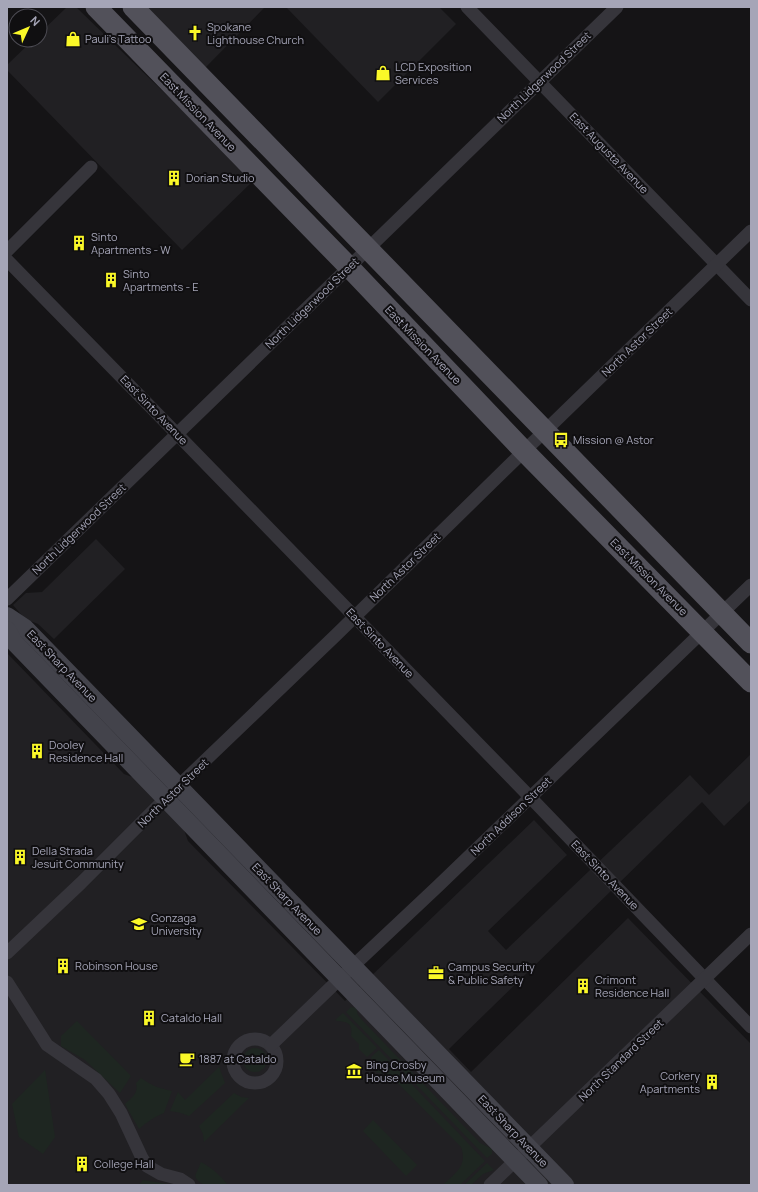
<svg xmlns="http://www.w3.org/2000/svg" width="758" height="1192" viewBox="0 0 758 1192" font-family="Manrope,sans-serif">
<rect width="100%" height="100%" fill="#151416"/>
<!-- built -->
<g fill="#212023">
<path d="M 67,7 L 76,7 L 254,180 L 182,250 L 7,70 L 7,65 L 33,40 L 40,40 L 40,33 Z"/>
<path d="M 146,7 L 265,7 L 205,68 Z"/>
<path d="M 286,7 L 439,7 L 456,24 L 378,102 Z"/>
<path d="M 96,539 L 125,569 L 54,639 L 38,624 L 25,619 L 13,605 L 26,593 L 42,592 Z"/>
<path d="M 7,653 L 124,774 L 135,778 L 183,827 L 188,841 L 345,1001 L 534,820 L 567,855 L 488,931 L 506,950 L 690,775 L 709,795 L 751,754 L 751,800 L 724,826 L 702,802 L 449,1049 L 471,1072 L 628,918 L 751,1044 L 751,1185 L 7,1185 Z"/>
</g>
<!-- green -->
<g fill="#1e2621">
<path d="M 351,1007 L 356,1008 L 358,1015 L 362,1020 L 480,1143 L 492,1149 L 492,1154 L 487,1158 L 346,1012 Z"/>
<path d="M 343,1013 L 377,1048 L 367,1057 L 359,1049 L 359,1044 L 351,1036 C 353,1023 348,1022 337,1021 L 335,1020 Z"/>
<path d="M 77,1021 L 131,1076 L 120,1093 L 85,1060 L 61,1046 L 61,1036 Z"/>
<circle cx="255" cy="1060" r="12"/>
<path d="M 379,1050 L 485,1161 L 460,1185 L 443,1185 C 455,1173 468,1166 461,1147 L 391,1076 L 376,1072 L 371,1057 Z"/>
<path d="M 219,1067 L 225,1083 L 189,1116 L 181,1113 L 170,1111 L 178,1092 L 185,1100 Z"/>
<path d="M 45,1070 L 55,1137 L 43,1154 L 19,1137 L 12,1104 Z"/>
<path d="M 141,1078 C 152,1086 159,1088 172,1091 L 164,1113 C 154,1117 147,1122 139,1129 L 125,1104 C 132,1097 139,1093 136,1083 Z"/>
<path d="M 234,1093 L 241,1097 L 249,1098 L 204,1142 L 203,1134 L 199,1126 Z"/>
<path d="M 373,1120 L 417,1165 L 406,1176 L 363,1131 Z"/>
<path d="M 201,1162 C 212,1168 220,1175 228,1185 C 216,1185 200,1189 195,1176 Z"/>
<path d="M 487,1163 L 494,1170 L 483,1174 L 471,1185 L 464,1185 Z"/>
<path d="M 143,1180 L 174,1185 L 139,1185 Z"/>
</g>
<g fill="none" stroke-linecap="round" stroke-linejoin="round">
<!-- street -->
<g stroke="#36353b" stroke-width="13">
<path d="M 467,7 L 751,300"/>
<path d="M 7,251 L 91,167"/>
<path d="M 7,260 L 177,434 L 530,797 L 751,1027"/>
<path d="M 7,599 L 617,7"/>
<path d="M 7,953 L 81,883 L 166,798 L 336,635 L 524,451 L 545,431 L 751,231"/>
<path d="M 7,982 L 47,1045 L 96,1079 L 109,1094 L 121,1113 L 142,1158 L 147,1166 L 161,1174 L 180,1179 L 189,1185"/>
<circle cx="255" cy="1061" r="22"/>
<path d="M 271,1045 L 353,966 L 437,887 L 751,585"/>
<path d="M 490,1185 L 751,934"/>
</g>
<!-- secondary -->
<g stroke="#43434b" stroke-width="18">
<path d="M 7,616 L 25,628 L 565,1185"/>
<path d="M 7,630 L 13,641 L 539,1185"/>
</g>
<!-- primary -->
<g stroke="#52515a" stroke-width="21">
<path d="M 96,7 L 349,267 L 524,451 L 751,682"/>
<path d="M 133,7 L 751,643"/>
</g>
</g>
<!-- icons -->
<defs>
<symbol id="church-bare" viewBox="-9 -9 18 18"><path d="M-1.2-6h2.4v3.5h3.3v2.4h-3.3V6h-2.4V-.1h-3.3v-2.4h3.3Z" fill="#faf828" stroke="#100f11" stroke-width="2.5" paint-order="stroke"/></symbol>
<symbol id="shop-bare" viewBox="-9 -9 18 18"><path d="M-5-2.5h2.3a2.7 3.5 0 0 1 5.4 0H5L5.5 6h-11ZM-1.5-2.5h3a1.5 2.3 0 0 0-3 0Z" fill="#faf828" stroke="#100f11" stroke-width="2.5" paint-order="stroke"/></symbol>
<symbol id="building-bare" viewBox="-9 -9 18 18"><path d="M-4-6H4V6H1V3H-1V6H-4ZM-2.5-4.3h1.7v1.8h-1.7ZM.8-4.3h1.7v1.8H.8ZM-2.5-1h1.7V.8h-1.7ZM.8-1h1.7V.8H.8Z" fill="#faf828" stroke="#100f11" stroke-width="2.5" paint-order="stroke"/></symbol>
<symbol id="bus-bare" viewBox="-9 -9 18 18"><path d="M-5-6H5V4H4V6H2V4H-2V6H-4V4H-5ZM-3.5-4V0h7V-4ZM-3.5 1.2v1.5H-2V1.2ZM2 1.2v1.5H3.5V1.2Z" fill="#faf828" stroke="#100f11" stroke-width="2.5" paint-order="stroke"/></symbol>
<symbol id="university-bare" viewBox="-9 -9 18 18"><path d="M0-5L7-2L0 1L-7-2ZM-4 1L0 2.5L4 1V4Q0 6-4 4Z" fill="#faf828" stroke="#100f11" stroke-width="2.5" paint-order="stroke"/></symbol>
<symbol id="office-bare" viewBox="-9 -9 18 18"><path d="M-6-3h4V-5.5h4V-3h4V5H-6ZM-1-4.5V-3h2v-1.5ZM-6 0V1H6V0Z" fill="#faf828" stroke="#100f11" stroke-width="2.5" paint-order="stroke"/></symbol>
<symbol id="cafe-bare" viewBox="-9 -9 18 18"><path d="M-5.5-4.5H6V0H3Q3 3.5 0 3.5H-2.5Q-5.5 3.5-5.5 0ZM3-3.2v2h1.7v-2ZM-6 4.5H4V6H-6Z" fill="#faf828" stroke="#100f11" stroke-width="2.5" paint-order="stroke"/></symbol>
<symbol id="museum-bare" viewBox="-9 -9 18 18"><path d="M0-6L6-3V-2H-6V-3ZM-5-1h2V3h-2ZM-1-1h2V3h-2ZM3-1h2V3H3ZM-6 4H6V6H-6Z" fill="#faf828" stroke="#100f11" stroke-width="2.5" paint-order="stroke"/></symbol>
</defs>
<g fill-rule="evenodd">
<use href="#church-bare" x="184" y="22" width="22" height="22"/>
<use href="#shop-bare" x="62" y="28" width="22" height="22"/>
<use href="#shop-bare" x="372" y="62" width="22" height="22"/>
<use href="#building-bare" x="163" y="167" width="22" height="22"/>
<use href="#building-bare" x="68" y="232" width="22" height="22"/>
<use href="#building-bare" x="100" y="269" width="22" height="22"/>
<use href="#bus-bare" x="550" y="429" width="22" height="22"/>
<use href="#building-bare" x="26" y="740" width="22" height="22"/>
<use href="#building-bare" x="9" y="846" width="22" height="22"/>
<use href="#university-bare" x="128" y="913" width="22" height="22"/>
<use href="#building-bare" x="52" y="955" width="22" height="22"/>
<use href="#office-bare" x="425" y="962" width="22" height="22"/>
<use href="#building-bare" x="572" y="975" width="22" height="22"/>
<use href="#building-bare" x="138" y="1007" width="22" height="22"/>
<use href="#cafe-bare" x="176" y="1048" width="22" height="22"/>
<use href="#museum-bare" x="343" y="1060" width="22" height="22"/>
<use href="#building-bare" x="701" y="1071" width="22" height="22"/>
<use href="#building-bare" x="71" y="1153" width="22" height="22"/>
</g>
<g text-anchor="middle" stroke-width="4" stroke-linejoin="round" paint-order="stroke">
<!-- poi labels -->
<g font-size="11" fill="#a5a5b7" stroke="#100f11" text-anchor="start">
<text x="207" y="31">Spokane<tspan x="207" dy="13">Lighthouse Church</tspan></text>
<text x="85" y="43">Pauli's Tattoo</text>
<text x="395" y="71">LCD Exposition<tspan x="395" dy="13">Services</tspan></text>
<text x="186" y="182">Dorian Studio</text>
<text x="91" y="241">Sinto<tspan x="91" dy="13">Apartments - W</tspan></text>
<text x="123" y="278">Sinto<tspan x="123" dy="13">Apartments - E</tspan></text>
<text x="573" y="444">Mission @ Astor</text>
<text x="49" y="749">Dooley<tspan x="49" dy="13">Residence Hall</tspan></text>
<text x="32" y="855">Della Strada<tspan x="32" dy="13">Jesuit Community</tspan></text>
<text x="151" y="922">Gonzaga<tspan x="151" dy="13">University</tspan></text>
<text x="75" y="970">Robinson House</text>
<text x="448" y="971">Campus Security<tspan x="448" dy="13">&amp; Public Safety</tspan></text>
<text x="595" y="984">Crimont<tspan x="595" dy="13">Residence Hall</tspan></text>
<text x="161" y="1022">Cataldo Hall</text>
<text x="199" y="1063">1887 at Cataldo</text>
<text x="366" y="1069">Bing Crosby<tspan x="366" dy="13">House Museum</tspan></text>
<text x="700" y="1080" text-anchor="end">Corkery<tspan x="700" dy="13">Apartments</tspan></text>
<text x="94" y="1168">College Hall</text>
</g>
<!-- street labels -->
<g font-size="11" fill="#a5a5b7" stroke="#100f11">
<text transform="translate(544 77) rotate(-44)" y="4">North Lidgerwood Street</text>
<text transform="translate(198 112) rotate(46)" y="4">East Mission Avenue</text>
<text transform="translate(609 153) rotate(46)" y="4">East Augusta Avenue</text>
<text transform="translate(312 303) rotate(-44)" y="4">North Lidgerwood Street</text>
<text transform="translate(637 342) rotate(-44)" y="4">North Astor Street</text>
<text transform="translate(423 345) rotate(46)" y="4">East Mission Avenue</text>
<text transform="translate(154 410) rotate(46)" y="4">East Sinto Avenue</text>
<text transform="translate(79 529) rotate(-44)" y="4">North Lidgerwood Street</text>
<text transform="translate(405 567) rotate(-44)" y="4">North Astor Street</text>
<text transform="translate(649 577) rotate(45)" y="4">East Mission Avenue</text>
<text transform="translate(380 643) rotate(46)" y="4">East Sinto Avenue</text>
<text transform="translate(62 666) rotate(46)" y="4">East Sharp Avenue</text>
<text transform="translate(173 793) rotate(-44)" y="4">North Astor Street</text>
<text transform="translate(511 816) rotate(-44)" y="4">North Addison Street</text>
<text transform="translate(605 875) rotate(46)" y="4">East Sinto Avenue</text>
<text transform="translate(287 899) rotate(46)" y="4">East Sharp Avenue</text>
<text transform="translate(621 1060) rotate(-44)" y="4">North Standard Street</text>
<text transform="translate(513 1131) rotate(46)" y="4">East Sharp Avenue</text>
</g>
</g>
<!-- border -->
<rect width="758" height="1192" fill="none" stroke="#a5a5b7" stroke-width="16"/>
<!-- north arrow -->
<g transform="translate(28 28) rotate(46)"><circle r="19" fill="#100f11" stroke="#4c4b53"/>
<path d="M0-3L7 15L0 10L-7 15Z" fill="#faf828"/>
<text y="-6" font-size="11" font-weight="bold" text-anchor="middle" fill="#a5a5b7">N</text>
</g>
</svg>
